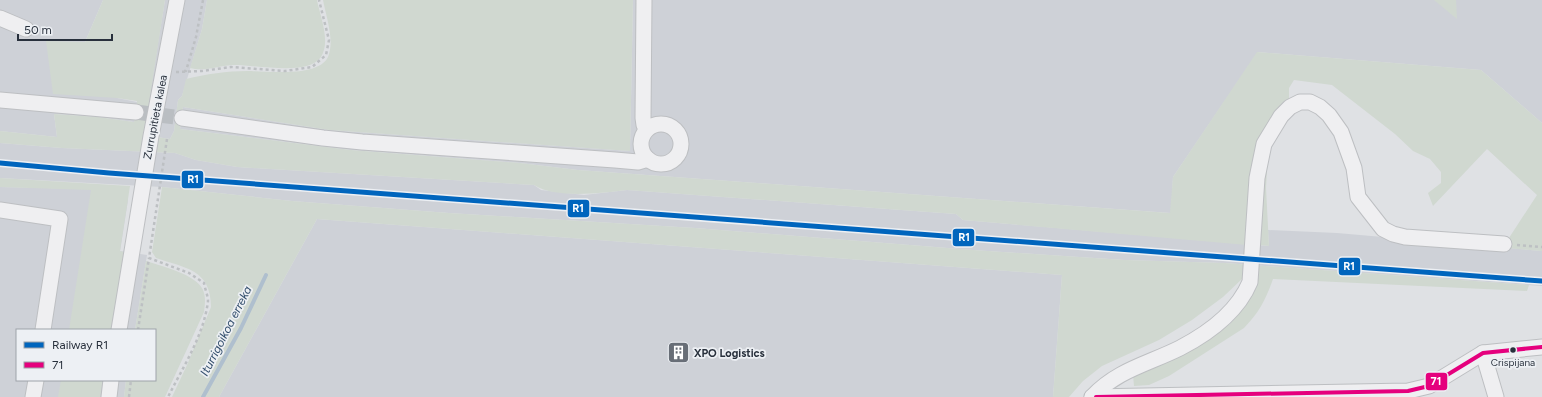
<svg xmlns="http://www.w3.org/2000/svg" width="1542" height="397" viewBox="0 0 1542 397" font-family="Figtree,sans-serif">
<rect width="100%" height="100%" fill="#dfe1e4"/>
<!-- built -->
<g fill="#ced1d7">
<path d="M 0,0 L 103,0 L 85,42 L 117,98 L 137,102 L 134,122 L 98,117 L 54,114 L 57,137 L 0,131 Z"/>
<path d="M 165,0 L 207,0 L 202,29 L 182,96 L 178,100 L 174,131 L 170,139 L 143,135 Z"/>
<path d="M 633,0 L 1542,0 L 1542,123 L 1481,70 L 1258,52 L 1173,177 L 1171,213 L 578,170 L 520,163 L 351,150 L 180,129 L 183,107 L 329,130 L 630,151 Z"/>
<path d="M 0,143 L 62,148 L 175,153 L 196,160 L 237,167 L 534,185 L 541,190 L 584,195 L 627,190 L 956,214 L 963,220 L 1269,246 L 1268,230 L 1337,233 L 1542,251 L 1542,286 L 1225,263 L 1125,260 L 973,250 L 695,228 L 449,213 L 292,201 L 162,187 L 0,178 Z"/>
<path d="M 0,187 L 91,189 L 128,200 L 120,251 L 147,255 L 135,330 L 17,330 L 17,380 L 126,380 L 124,397 L 0,397 Z"/>
<path d="M 317,219 L 1062,275 L 1053,397 L 219,397 Z"/>
</g>
<!-- green -->
<g fill="#d0d8d0">
<path d="M 103,0 L 165,0 L 144,135 L 170,139 L 174,131 L 178,100 L 182,96 L 186,79 C 206,74 227,71 247,71 C 265,71 318,78 328,57 C 335,40 326,17 323,0 L 633,0 L 630,151 L 329,130 L 183,107 L 180,129 L 351,150 L 520,163 L 578,170 L 1170,213 L 1173,177 L 1257,52 L 1481,70 L 1542,123 L 1542,251 L 1507,248 L 1507,241 L 1537,195 L 1487,149 L 1433,206 L 1428,193 L 1441,183 L 1441,172 L 1430,159 L 1413,151 L 1395,134 L 1332,85 L 1294,80 L 1289,88 L 1289,103 L 1279,112 L 1247,245 L 963,220 L 956,214 L 627,190 C 603,193 555,199 534,185 L 237,167 L 196,160 L 175,153 L 62,148 L 0,143 L 0,131 L 57,137 L 54,114 L 98,117 L 134,122 L 137,101 L 117,98 L 53,94 L 46,41 L 85,42 Z"/>
<path d="M 207,0 L 317,0 C 320,16 331,41 321,57 C 307,77 254,64 232,65 C 217,66 204,72 190,68 L 202,29 Z"/>
<path d="M 1434,0 L 1456,0 L 1457,19 Z"/>
<path d="M 1268,153 L 1266,188 L 1269,246 L 1258,245 L 1259,216 Z"/>
<path d="M 0,178 L 130,186 L 120,251 L 124,252 L 111,330 L 69,330 L 91,190 L 0,187 Z"/>
<path d="M 162,187 L 292,201 L 449,213 L 695,228 L 973,250 L 1125,260 L 1225,263 L 1529,285 L 1527,291 L 1273,279 C 1266,299 1259,313 1244,328 L 1169,376 L 1149,385 L 1134,386 L 1133,375 L 1204,342 L 1230,324 L 1242,310 L 1244,269 L 1242,279 L 1223,297 L 1192,320 L 1159,340 L 1102,366 L 1083,381 L 1069,397 L 1053,397 L 1062,275 L 317,219 L 219,397 L 172,397 L 187,365 L 211,307 C 211,269 185,268 156,258 L 152,252 Z"/>
<path d="M 146,261 C 161,266 196,274 203,290 C 206,297 205,305 204,312 L 165,397 L 124,397 L 126,380 L 155,380 L 155,330 L 135,330 Z"/>
<path d="M 61,380 L 103,380 L 100,397 L 58,397 Z"/>
</g>
<g fill="none" stroke-linecap="round" stroke-linejoin="round">
<!-- stream -->
<path stroke="#afbfce" stroke-width="4" d="M 203,397 L 241,328 L 266,275"/>
<!-- minor-tunnel -->
<path stroke="#babec2" stroke-width="15" stroke-dasharray="15 8" stroke-linecap="butt" d="M 136,112 L 182,118"/>
<defs>
<g id="minor">
<path d="M 644,0 L 643,118 L 644,125 L 647,129"/>
<path d="M 0,18 L 26,29"/>
<path d="M 0,100 L 136,112"/>
<path d="M 182,118 L 323,138 L 362,142 L 615,160 L 638,162 L 648,159"/>
<circle cx="661" cy="144" r="20"/>
<path d="M 0,210 L 60,219 L 43,330"/>
<path d="M 119,330 L 151,136 L 177,0"/>
<path d="M 1483,353 L 1496,397"/>
<path d="M 33,397 L 36,380"/>
<path d="M 109,397 L 111,380"/>
<path d="M 1092,397 C 1117,370 1148,364 1180,348 C 1209,333 1237,313 1250,282 L 1257,178 L 1264,144 L 1281,116 L 1290,107 L 1300,102 L 1310,102 L 1320,107 L 1329,115 L 1341,132 L 1354,168 L 1358,197 L 1383,229 L 1393,234 L 1405,237 L 1504,244"/>
<path d="M 1092,397 L 1408,391 L 1429,386 L 1483,353 L 1542,347"/>
</g>
</defs>
<!-- minor casing -->
<use href="#minor" stroke="#bdbfc2" stroke-width="17"/>
<!-- path -->
<g stroke="#bdc0c3" stroke-width="2.5" stroke-dasharray="3 3" stroke-linecap="butt">
<path d="M 184,71 L 186,71 L 196,37 L 203,0"/>
<path d="M 176,72 L 202,71 L 231,67 L 285,71 L 312,67 L 326,55 L 329,40 L 319,0"/>
<path d="M 167,139 L 149,258 L 189,273 L 204,283 C 205,289 208,296 208,301 C 204,335 183,367 168,397"/>
<path d="M 1517,245 L 1542,247"/>
<path d="M 138,330 L 149,258"/>
<path d="M 129,397 L 131,380"/>
</g>
<!-- minor -->
<use href="#minor" stroke="#efeff1" stroke-width="15"/>
<defs>
<path id="bus-1" d="M 1096,397 L 1408,391 L 1429,386 L 1483,353 L 1542,347"/>
</defs>
<!-- bus-1 casing -->
<use href="#bus-1" stroke="#edf0f4" stroke-width="7"/>
<!-- bus-1 -->
<use href="#bus-1" stroke="#e5007d" stroke-width="4"/>
<defs>
<path id="rail-1" d="M 0,163 L 109,173 L 1542,281"/>
</defs>
<!-- rail-1 casing -->
<use href="#rail-1" stroke="#edf0f4" stroke-width="8"/>
<!-- rail-1 -->
<use href="#rail-1" stroke="#0065bd" stroke-width="5"/>
</g>
<!-- icons -->
<defs>
<symbol id="building-square" viewBox="-11 -11 22 22"><rect x="-9" y="-9" width="18" height="18" rx="4" fill="#686e77" stroke="#edf0f4"/><path d="M-4-6H4V6H1V3H-1V6H-4ZM-2.5-4.3h1.7v1.8h-1.7ZM.8-4.3h1.7v1.8H.8ZM-2.5-1h1.7V.8h-1.7ZM.8-1h1.7V.8H.8Z" fill="#fff"/></symbol>
</defs>
<g fill-rule="evenodd">
<use href="#building-square" x="666" y="340" width="25" height="25"/>
</g>
<!-- markers -->
<circle fill="#28303c" stroke="#edf0f4" stroke-width="1.5" cx="1513" cy="350" r="3.5"/>
<g text-anchor="middle" stroke-width="3.5" stroke-linejoin="round" paint-order="stroke">
<!-- bus labels -->
<g font-size="10" fill="#28303c" stroke="#edf0f4">
<text x="1513" y="366">Crispijana</text>
</g>
<!-- street labels -->
<g font-size="11" fill="#28303c" stroke="#edf0f4">
<text transform="translate(155 117) rotate(-79)" y="4">Zurrupitieta kalea</text>
</g>
<!-- poi labels -->
<g font-size="11" font-weight="bold" fill="#28303c" stroke="#edf0f4" text-anchor="start">
<text x="694" y="357">XPO Logistics</text>
</g>
<!-- water labels -->
<g font-size="12" font-style="italic" fill="#344f6d" stroke="#edf0f4">
<text transform="translate(226 331) rotate(-63)" y="4">Iturrigoikoa erreka</text>
</g>
</g>
<g stroke="#edf0f4" stroke-width="1.5">
<rect x="181" y="170" width="23" height="19" rx="4" fill="#0065bd"/>
<rect x="567" y="199" width="23" height="19" rx="4" fill="#0065bd"/>
<rect x="952" y="228" width="23" height="19" rx="4" fill="#0065bd"/>
<rect x="1338" y="257" width="23" height="19" rx="4" fill="#0065bd"/>
<rect x="1425" y="372" width="23" height="19" rx="4" fill="#e5007d"/>
</g>
<g font-size="11" text-anchor="middle" font-weight="bold" fill="#fff">
<text x="193" y="183">R1</text>
<text x="578" y="212">R1</text>
<text x="964" y="241">R1</text>
<text x="1349" y="270">R1</text>
<text x="1436" y="385">71</text>
</g>
<!-- legend -->
<rect x="16" y="329" width="140" height="52" fill="#edf0f4" stroke="#9ea3aa"/>
<rect x="24" y="342" width="20" height="6" fill="#0065bd" stroke="#9ea3aa"/>
<text x="52" y="349" font-size="12" fill="#28303c">Railway R1</text>
<rect x="24" y="362" width="20" height="6" fill="#e5007d" stroke="#9ea3aa"/>
<text x="52" y="369" font-size="12" fill="#28303c">71</text>
<!-- scale -->
<path d="M18 34v6h94v-6" fill="none" stroke="#28303c" stroke-width="2"/>
<text x="24" y="34" font-size="12" fill="#28303c" stroke="#edf0f4" stroke-width="3" paint-order="stroke">50 m</text>
</svg>
